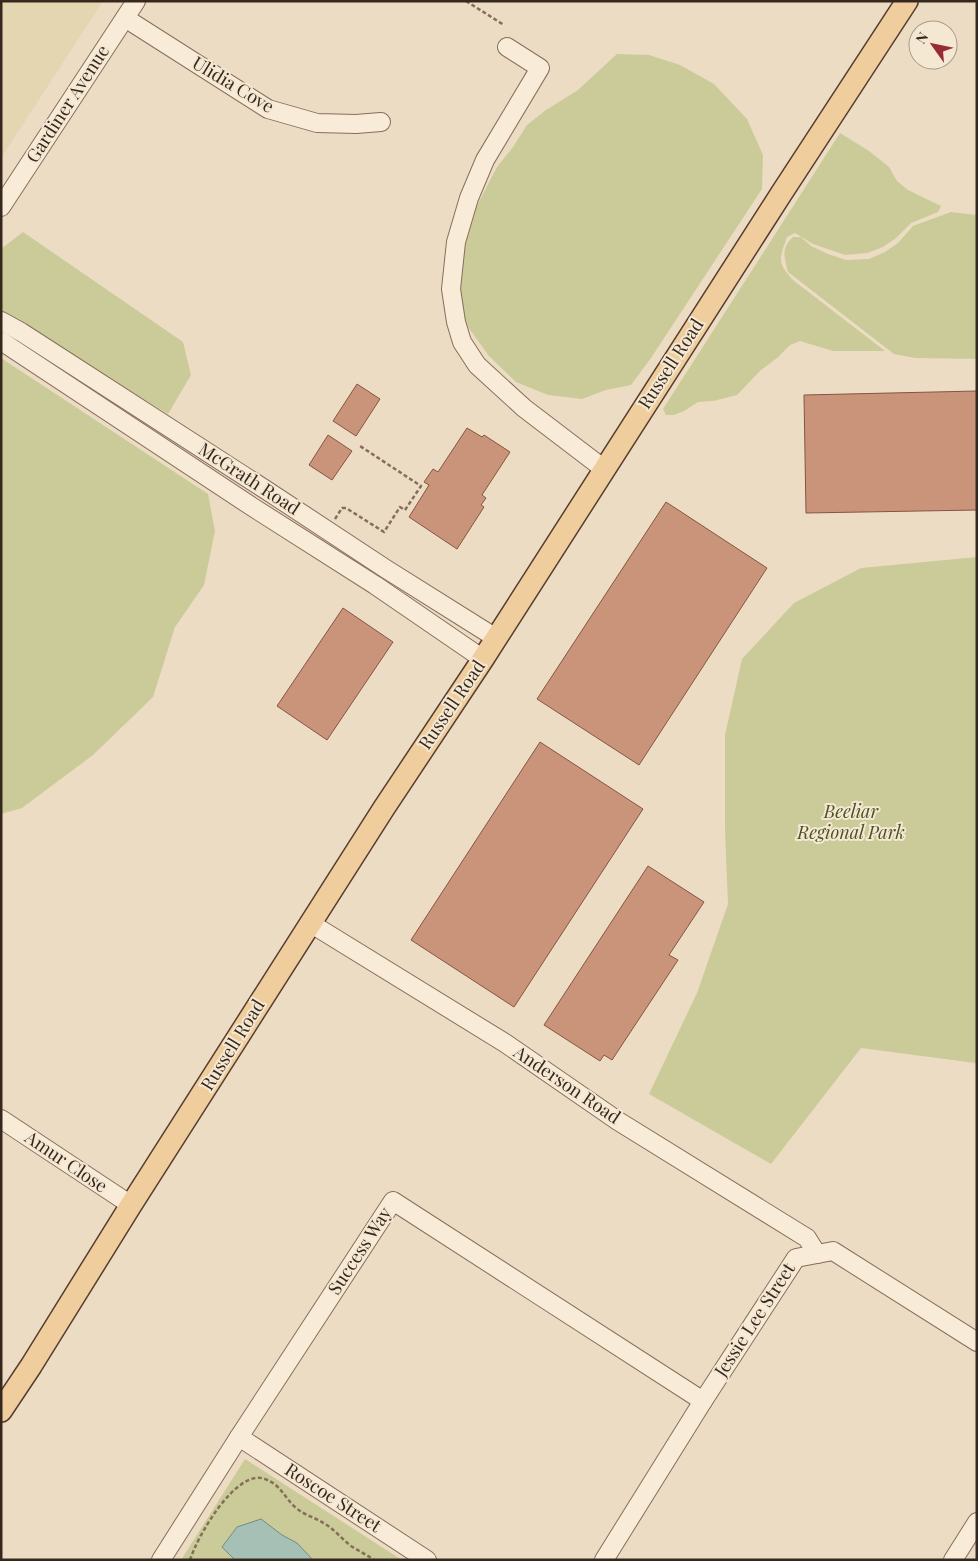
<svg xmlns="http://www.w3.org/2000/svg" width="978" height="1561" viewBox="0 0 978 1561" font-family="'Playfair Display',serif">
<rect width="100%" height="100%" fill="#eddcc4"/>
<!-- farmland -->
<path fill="#e3d6b1" d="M 1,1 L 103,1 L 1,158 Z"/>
<!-- green -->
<g fill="#cacb98">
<path d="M 617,54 L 649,55 L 680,65 L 714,84 L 747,119 L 763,155 L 762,189 L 651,358 L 631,385 L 606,390 L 582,399 L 548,395 L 516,382 L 489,356 L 468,327 L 457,295 L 462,241 L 472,215 L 497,167 L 513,147 L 527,125 L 546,110 L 578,90 Z"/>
<path d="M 840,133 L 869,151 L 889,167 L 897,181 L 908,190 L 941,206 L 938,212 L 911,223 L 896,238 L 883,247 L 867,253 L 845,255 L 813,244 L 795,233 L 787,237 C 779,260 777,262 793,280 L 885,351 L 833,351 L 800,341 L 790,345 L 777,358 L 761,370 L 737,395 L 713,401 L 698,402 L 684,411 L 674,415 L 666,415 L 663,409 Z"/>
<path d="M 951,212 L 977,215 L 977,359 L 915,358 L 894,354 L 788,272 C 784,257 781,248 793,237 L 801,237 L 811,246 L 828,254 L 846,260 L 869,259 L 885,252 L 898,243 L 913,226 Z"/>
<path d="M 23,232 L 183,342 L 191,375 L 168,414 L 1,313 L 1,249 Z"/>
<path d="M 1,358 L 208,494 L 215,531 L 204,585 L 175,627 L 153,697 L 93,755 L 22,808 L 1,814 Z"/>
<path d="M 977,557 L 977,1065 L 975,1063 L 861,1048 L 771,1164 L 649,1094 L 697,993 L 728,904 L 725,830 L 725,735 L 742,659 L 794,603 L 861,568 Z"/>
<path d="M 245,1459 L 402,1560 L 181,1560 Z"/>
</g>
<!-- water -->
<path fill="#a6c0b6" stroke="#6d8e82" d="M 261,1519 L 282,1535 L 297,1543 L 313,1560 L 235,1560 L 222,1547 L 237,1527 Z"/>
<!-- building -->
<g fill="#ca947a" stroke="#865541">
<path d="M 357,384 L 380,399 L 356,436 L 333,421 Z"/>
<path d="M 977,391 L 977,510 L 806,513 L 804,395 Z"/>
<path d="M 467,428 L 482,437 L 484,435 L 510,452 L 482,495 L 486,498 L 481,505 L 484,507 L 457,549 L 409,517 L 429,485 L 424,482 L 433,469 L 438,472 Z"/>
<path d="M 328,435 L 352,451 L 332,480 L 309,465 Z"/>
<path d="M 666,502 L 767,568 L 639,765 L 537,699 Z"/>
<path d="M 343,608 L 393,642 L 327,740 L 277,706 Z"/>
<path d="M 540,742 L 643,809 L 514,1007 L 411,940 Z"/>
<path d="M 648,866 L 704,902 L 669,955 L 678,960 L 612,1060 L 604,1055 L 600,1061 L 544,1025 Z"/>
</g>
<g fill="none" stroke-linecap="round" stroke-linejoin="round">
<defs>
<g id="minor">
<path d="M 125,18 L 268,109 L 317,123 L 356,124 L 381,122"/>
<path d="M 507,47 L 540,68 L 485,160 L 469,198 L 456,242 L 451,289 L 456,322 L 462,342 L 477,365 L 524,408 L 604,469"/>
<path d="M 1,207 L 136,1"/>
<path d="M 1,321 L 21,332 L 266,490 L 386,569 L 496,638"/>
<path d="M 1,341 L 254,508 L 375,585 L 483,659"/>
<path d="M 310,923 L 505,1043 L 618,1121 L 807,1238 L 817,1254"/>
<path d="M 1,1119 L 131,1205"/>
<path d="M 239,1437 L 427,1560"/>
<path d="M 161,1560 L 239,1437 L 393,1201 L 703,1401"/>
<path d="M 604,1560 L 703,1401 L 796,1258 L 833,1251 L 977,1342"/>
<path d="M 953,1560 L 977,1522"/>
</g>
<path id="major" d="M 1,1411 L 31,1366 L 131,1205 L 384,808 L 483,659 L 781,194 L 907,1"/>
</defs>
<!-- minor casing -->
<use href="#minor" stroke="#876e5b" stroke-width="20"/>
<!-- major casing -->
<use href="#major" stroke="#553d2f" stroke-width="24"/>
<!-- path -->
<g stroke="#876e5b" stroke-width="2.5" stroke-dasharray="4 2.5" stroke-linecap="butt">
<path d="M 466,1 L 504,25"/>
<path d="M 335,519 L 342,508 L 346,508 L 384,532 L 400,507 L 405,510 L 421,486 L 360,446"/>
<path d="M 190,1560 C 197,1537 236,1468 265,1479 C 281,1485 284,1497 295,1507 C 305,1516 315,1517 325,1524 C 335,1530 342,1539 351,1546 C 359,1551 367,1555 374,1560"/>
</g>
<!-- minor -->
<use href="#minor" stroke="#f8ebd7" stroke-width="18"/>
<!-- major -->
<use href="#major" stroke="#efcd9c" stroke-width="21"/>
</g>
<g text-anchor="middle" stroke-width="4" stroke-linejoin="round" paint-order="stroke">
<!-- street labels -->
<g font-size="18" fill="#37281e" stroke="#f5e8d3">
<text transform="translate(233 85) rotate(31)" y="6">Ulidia Cove</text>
<text transform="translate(68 104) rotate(-57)" y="6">Gardiner Avenue</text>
<text transform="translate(671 364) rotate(-57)" y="6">Russell Road</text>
<text transform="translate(249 479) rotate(33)" y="6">McGrath Road</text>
<text transform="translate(452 705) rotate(-56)" y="6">Russell Road</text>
<text transform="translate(233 1045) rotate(-58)" y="6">Russell Road</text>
<text transform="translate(567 1085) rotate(34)" y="6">Anderson Road</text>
<text transform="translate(66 1162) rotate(34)" y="6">Amur Close</text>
<text transform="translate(360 1251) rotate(-57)" y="6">Success Way</text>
<text transform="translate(755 1320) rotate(-57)" y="6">Jessie Lee Street</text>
<text transform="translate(333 1498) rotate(33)" y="6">Roscoe Street</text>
</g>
<!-- park labels -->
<g font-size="18" font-style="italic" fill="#4c5325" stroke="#f5e8d3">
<text x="851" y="818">Beeliar<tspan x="851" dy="21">Regional Park</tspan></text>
</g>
</g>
<!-- border -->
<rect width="978" height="1561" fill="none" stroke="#37281e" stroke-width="5"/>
<!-- north arrow -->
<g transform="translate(933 45) rotate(303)"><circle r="24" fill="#f5e8d3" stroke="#a99b8b"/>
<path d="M0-4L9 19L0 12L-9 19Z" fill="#952c37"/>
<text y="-8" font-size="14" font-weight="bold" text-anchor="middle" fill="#37281e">N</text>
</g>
</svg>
